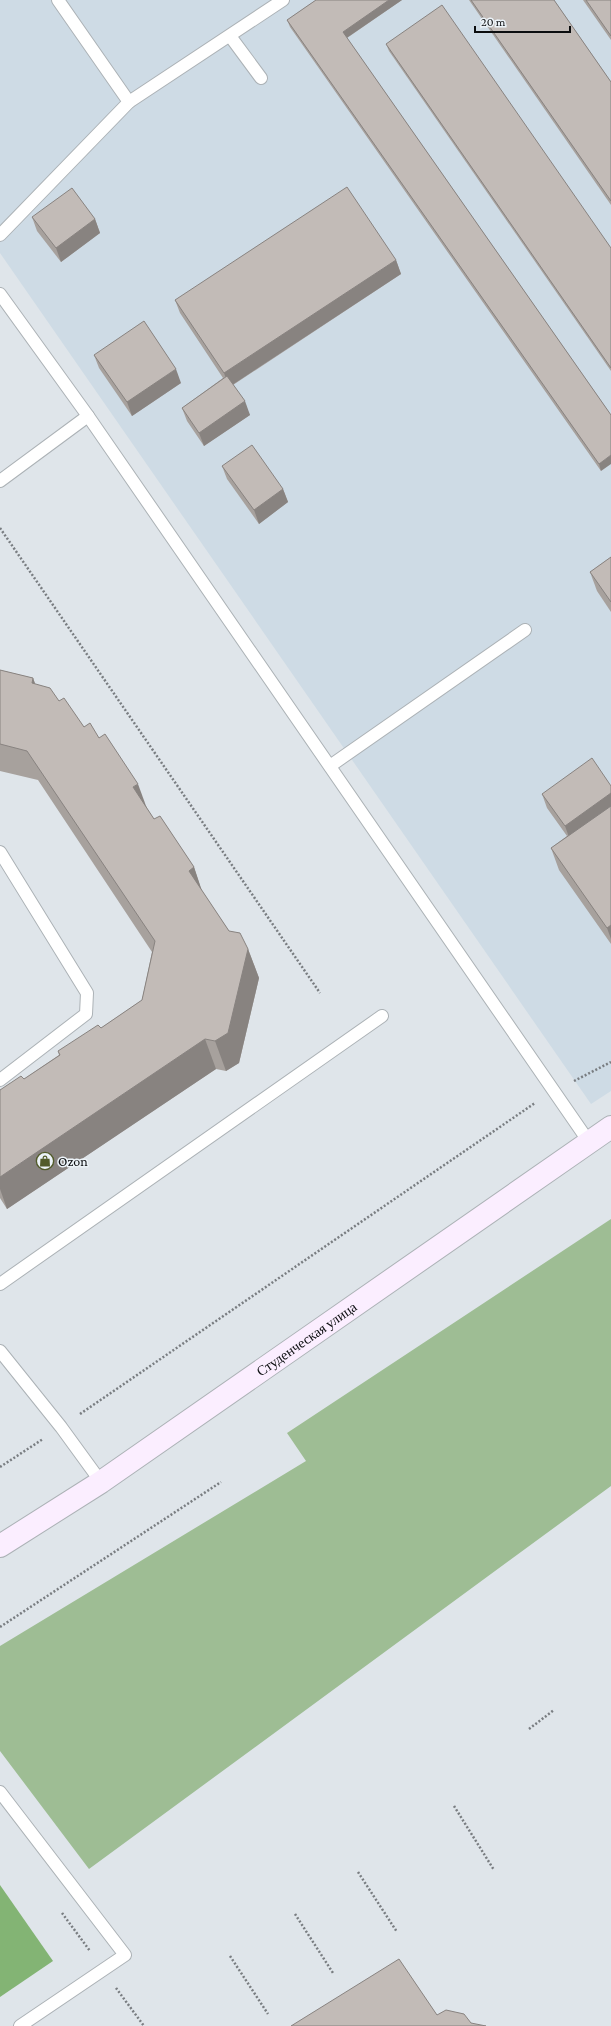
<svg xmlns="http://www.w3.org/2000/svg" width="611" height="2026" viewBox="0 0 611 2026" font-family="'Crimson Pro',serif">
<rect width="100%" height="100%" fill="#dfe5ea"/>
<!-- built -->
<path fill="#cedbe5" d="M 0,0 L 611,0 L 611,1091 L 591,1104 L 0,253 Z"/>
<!-- green -->
<path fill="#9ebd94" d="M 611,1219 L 611,1486 L 89,1869 L 0,1751 L 0,1646 L 306,1461 L 287,1433 Z"/>
<!-- forest -->
<path fill="#83b474" d="M 0,1885 L 53,1961 L 0,1997 Z"/>
<g fill="none" stroke-linecap="round" stroke-linejoin="round">
<defs>
<g id="lane">
<path d="M 230,36 L 261,78"/>
<path d="M 129,102 L 283,0"/>
<path d="M 0,235 L 129,102 L 58,0"/>
<path d="M 0,294 L 88,416 L 589,1142"/>
<path d="M 0,481 L 88,416"/>
<path d="M 330,766 L 525,630"/>
<path d="M 0,852 L 87,993 L 86,1014 L 0,1080"/>
<path d="M 0,1284 L 382,1016"/>
<path d="M 0,1351 L 61,1427 L 101,1482"/>
<path d="M 0,1792 L 125,1955 L 20,2026"/>
</g>
<g id="secondary">
<path id="s1" d="M 0,1546 L 101,1482 L 611,1127"/>
</g>
</defs>
<!-- lane casing -->
<use href="#lane" stroke="#acb2b6" stroke-width="14"/>
<!-- secondary casing -->
<use href="#secondary" stroke="#acb2b6" stroke-width="24"/>
<!-- path -->
<g stroke="#797d81" stroke-width="2.5" stroke-dasharray="2 2" stroke-linecap="butt">
<path d="M 0,528 L 320,993"/>
<path d="M 574,1081 L 611,1062"/>
<path d="M 80,1414 L 535,1103"/>
<path d="M 0,1467 L 43,1439"/>
<path d="M 0,1627 L 221,1482"/>
<path d="M 529,1729 L 554,1710"/>
<path d="M 454,1806 L 494,1870"/>
<path d="M 358,1872 L 397,1932"/>
<path d="M 62,1913 L 90,1951"/>
<path d="M 295,1914 L 333,1973"/>
<path d="M 230,1956 L 268,2014"/>
<path d="M 116,1988 L 144,2026"/>
</g>
<!-- lane -->
<use href="#lane" stroke="#fff" stroke-width="12"/>
<!-- secondary -->
<use href="#secondary" stroke="#fbeeff" stroke-width="22"/>
</g>
<!-- wall -->
<g fill="#a7a19d">
<path d="M 316,0 L 402,0 L 347,38 L 611,415 L 601,471 L 290,27 L 287,20 Z"/>
<path d="M 469,0 L 554,0 L 611,82 L 611,205 Z"/>
<path d="M 583,0 L 611,0 L 611,40 Z"/>
<path d="M 386,44 L 611,248 L 611,371 L 389,51 Z"/>
<path d="M 32,217 L 95,219 L 100,233 L 61,262 L 37,231 Z"/>
<path d="M 396,260 L 401,274 L 233,385 L 250,415 L 204,446 L 187,421 L 182,408 L 223,378 L 180,313 L 175,300 Z"/>
<path d="M 94,355 L 181,383 L 132,416 L 99,368 Z"/>
<path d="M 222,466 L 283,489 L 288,502 L 259,524 L 227,479 Z"/>
<path d="M 611,557 L 611,612 L 597,591 L 590,572 Z"/>
<path d="M 0,670 L 33,678 L 35,684 L 59,701 L 84,727 L 99,738 L 154,819 L 194,867 L 202,892 L 229,931 L 248,949 L 259,978 L 239,1063 L 226,1071 L 216,1069 L 7,1209 L 0,1198 L 0,1090 L 24,1079 L 59,1055 L 58,1051 L 101,1028 L 142,1000 L 152,952 L 38,780 L 0,771 Z"/>
<path d="M 611,786 L 611,944 L 559,870 L 551,848 L 567,836 L 547,808 L 542,794 Z"/>
</g>
<!-- shaded-wall -->
<g fill="#888380">
<path d="M 389,0 L 402,0 L 345,39 L 343,32 Z"/>
<path d="M 95,219 L 100,233 L 61,262 L 56,248 Z"/>
<path d="M 396,260 L 401,274 L 229,387 L 224,373 Z"/>
<path d="M 176,369 L 181,383 L 132,416 L 127,402 Z"/>
<path d="M 245,401 L 250,415 L 204,446 L 199,433 Z"/>
<path d="M 611,455 L 611,464 L 601,471 L 599,464 Z"/>
<path d="M 283,489 L 288,502 L 259,524 L 254,510 Z"/>
<path d="M 33,678 L 44,707 L 32,683 Z"/>
<path d="M 138,784 L 149,814 L 133,787 Z"/>
<path d="M 611,793 L 611,810 L 570,840 L 565,826 Z"/>
<path d="M 194,867 L 204,897 L 189,871 Z"/>
<path d="M 611,925 L 611,939 L 607,928 Z"/>
<path d="M 248,949 L 259,978 L 239,1063 L 226,1071 L 215,1041 Z"/>
<path d="M 205,1039 L 216,1069 L 7,1209 L 0,1189 L 0,1177 Z"/>
</g>
<!-- building -->
<g fill="#c2bbb7" stroke="#888380">
<path d="M 316,0 L 389,0 L 343,32 L 611,415 L 611,455 L 599,464 L 287,20 Z"/>
<path d="M 471,0 L 554,0 L 611,82 L 611,201 Z"/>
<path d="M 586,0 L 611,0 L 611,36 Z"/>
<path d="M 442,5 L 611,248 L 611,368 L 386,44 Z"/>
<path d="M 347,187 L 396,260 L 224,373 L 175,300 Z"/>
<path d="M 72,188 L 95,219 L 56,248 L 32,217 Z"/>
<path d="M 144,321 L 176,369 L 127,402 L 94,355 Z"/>
<path d="M 227,376 L 245,401 L 199,433 L 182,408 Z"/>
<path d="M 252,445 L 283,489 L 254,510 L 222,466 Z"/>
<path d="M 611,557 L 611,602 L 590,572 Z"/>
<path d="M 0,670 L 33,678 L 32,683 L 50,688 L 59,701 L 64,698 L 84,727 L 90,723 L 99,738 L 105,734 L 138,784 L 133,787 L 154,819 L 160,816 L 194,867 L 189,871 L 229,931 L 240,933 L 248,949 L 228,1033 L 215,1041 L 205,1039 L 0,1177 L 0,1090 L 21,1076 L 24,1079 L 60,1055 L 58,1051 L 98,1025 L 101,1028 L 142,1000 L 155,941 L 27,751 L 0,744 Z"/>
<path d="M 592,758 L 611,786 L 611,793 L 565,826 L 542,794 Z"/>
<path d="M 611,806 L 611,925 L 607,928 L 551,848 Z"/>
<path d="M 399,1959 L 437,2015 L 446,2010 L 464,2014 L 471,2023 L 486,2026 L 291,2026 Z"/>
</g>
<!-- icons -->
<defs>
<symbol id="shop-ring" viewBox="-11 -11 22 22"><circle r="9.5" fill="#ecf3f8" stroke="#525b2a" stroke-width="1.5"/><path d="M-5-2.5h2.3a2.7 3.5 0 0 1 5.4 0H5L5.5 6h-11ZM-1.5-2.5h3a1.5 2.3 0 0 0-3 0Z" fill="#525b2a"/></symbol>
</defs>
<g fill-rule="evenodd">
<use href="#shop-ring" x="35" y="1151" width="20" height="20"/>
</g>
<g text-anchor="middle" stroke-width="3" stroke-linejoin="round" paint-order="stroke">
<!-- poi labels -->
<g font-size="14" fill="#0b0d0f" stroke="#ecf3f8" text-anchor="start">
<text x="58" y="1166">Ozon</text>
</g>
<!-- street labels -->
<g font-size="14" fill="#0b0d0f" stroke="#ecf3f8">
<text dy="5" stroke="none"><textPath href="#s1" startOffset="370">Студенческая улица</textPath></text>
</g>
</g>
<!-- scale -->
<path d="M475 26v6h95v-6" fill="none" stroke="#0b0d0f" stroke-width="2"/>
<text x="481" y="26" font-size="12" fill="#0b0d0f" stroke="#ecf3f8" stroke-width="3" paint-order="stroke">20 m</text>
</svg>
